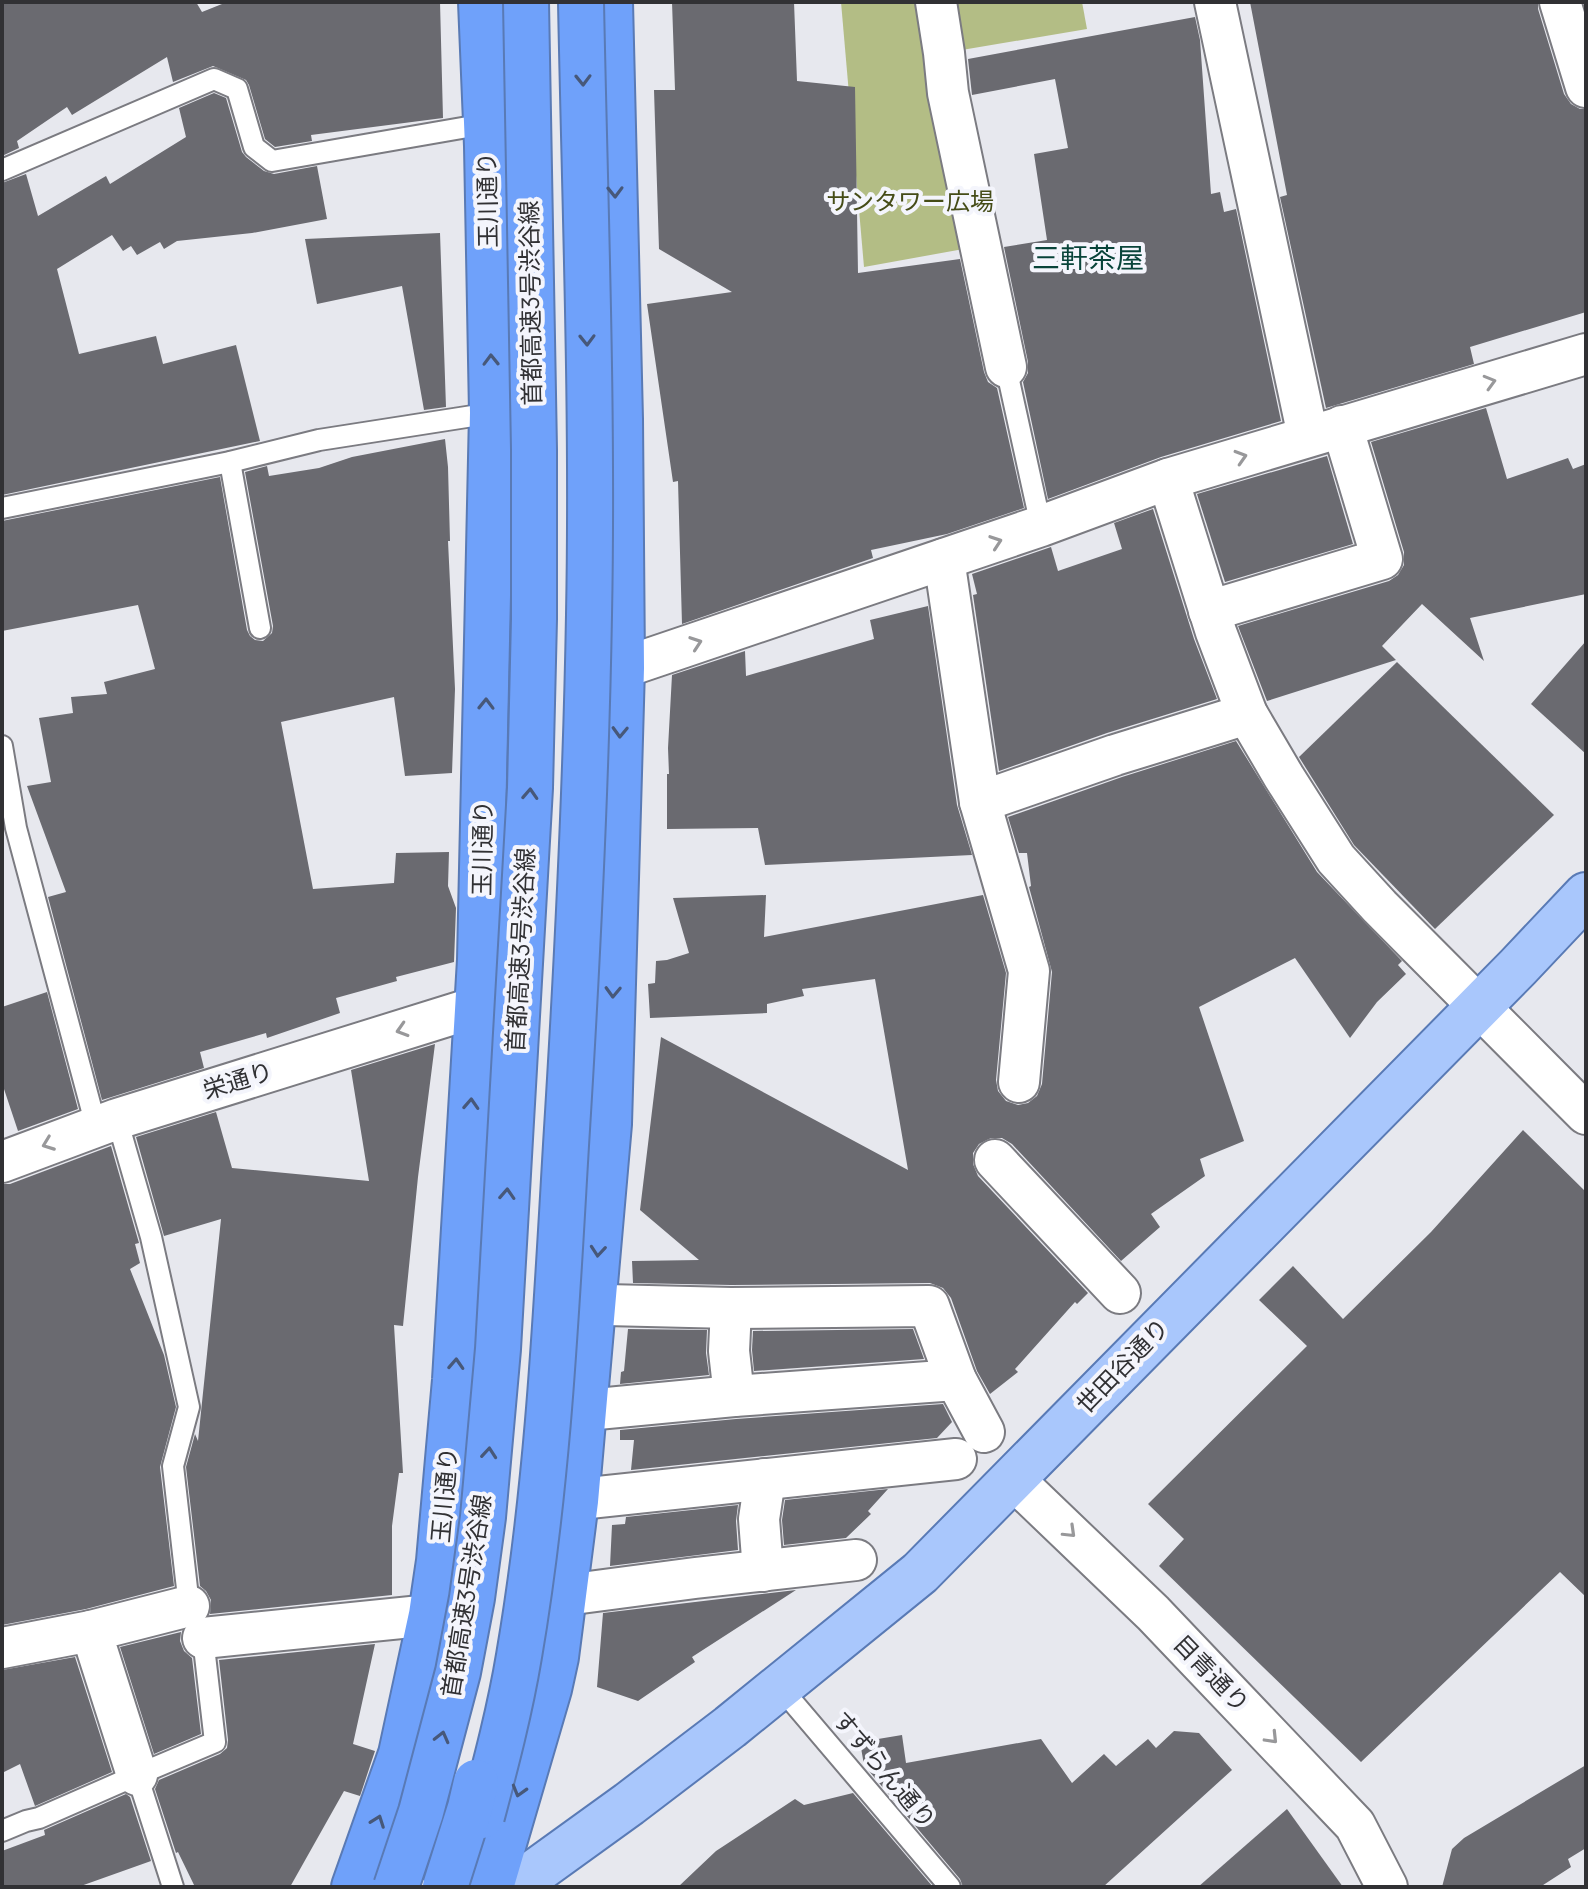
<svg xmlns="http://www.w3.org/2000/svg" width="1588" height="1889" viewBox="0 0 1588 1889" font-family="Manrope,'Noto Sans JP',sans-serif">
<rect width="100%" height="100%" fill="#e7e8ee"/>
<!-- green -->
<g fill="#b3bd85">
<path d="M 841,2 L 934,2 L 969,248 L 864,267 Z"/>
<path d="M 936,2 L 1082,2 L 1087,29 L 944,53 Z"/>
</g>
<!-- building -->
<g fill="#6a6a70">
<path d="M 2,2 L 196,2 L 202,12 L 227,2 L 440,2 L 443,118 L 311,135 L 312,141 L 275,147 L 265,139 L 249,85 L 246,80 L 213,66 L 173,82 L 167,57 L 72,115 L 67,107 L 17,141 L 19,148 L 2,156 Z"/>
<path d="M 672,2 L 794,2 L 797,81 L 855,87 L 858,273 L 960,259 L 984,372 L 988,382 L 997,388 L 1024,508 L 947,534 L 871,550 L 873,558 L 682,624 L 678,481 L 673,482 L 647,304 L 732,292 L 659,249 L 654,90 L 675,90 Z"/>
<path d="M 1250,2 L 1538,2 L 1538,9 L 1564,94 L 1571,104 L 1580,109 L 1586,109 L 1586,312 L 1470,347 L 1474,364 L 1326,408 L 1280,197 L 1287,195 Z"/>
<path d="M 1195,17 L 1200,40 L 1211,194 L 1220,192 L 1224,212 L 1236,209 L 1281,421 L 1161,457 L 1048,499 L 1023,382 L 1028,373 L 1028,362 L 1004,247 L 1047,240 L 1034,154 L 1068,148 L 1055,79 L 972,95 L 968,59 Z"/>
<path d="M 214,93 L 226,98 L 242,152 L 246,157 L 264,171 L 274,174 L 317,166 L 327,219 L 252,233 L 177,241 L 164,249 L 160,242 L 137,255 L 131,246 L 123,251 L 112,235 L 57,269 L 79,354 L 156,336 L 163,364 L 236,345 L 260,441 L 2,495 L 2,183 L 26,174 L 38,216 L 106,176 L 110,184 L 186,137 L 179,108 Z"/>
<path d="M 440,233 L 446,407 L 424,410 L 402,286 L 317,304 L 305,239 Z"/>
<path d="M 1486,408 L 1507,479 L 1568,458 L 1573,469 L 1586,464 L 1586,594 L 1470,618 L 1484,661 L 1422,604 L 1382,646 L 1396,660 L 1267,701 L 1238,626 L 1389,581 L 1398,575 L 1404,565 L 1404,552 L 1371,442 Z"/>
<path d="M 445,439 L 448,467 L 450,541 L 448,541 L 455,689 L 452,773 L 405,776 L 394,697 L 281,722 L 313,889 L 394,883 L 396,853 L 449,852 L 448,886 L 456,908 L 454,962 L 396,977 L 397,981 L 336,998 L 340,1013 L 267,1038 L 266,1033 L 200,1052 L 204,1068 L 102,1100 L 48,897 L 66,892 L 27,786 L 51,782 L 39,718 L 73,713 L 71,697 L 107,694 L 104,682 L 155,669 L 138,605 L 2,631 L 2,521 L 220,477 L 247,630 L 250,636 L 255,640 L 263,641 L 272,633 L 273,626 L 245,472 L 267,466 L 269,476 L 319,468 L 352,457 Z"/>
<path d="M 1327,456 L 1353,544 L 1225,582 L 1197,494 Z"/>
<path d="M 1153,509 L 1194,639 L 1217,699 L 1107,733 L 999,771 L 973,595 L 977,594 L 972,574 L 1051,547 L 1058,571 L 1122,549 L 1114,523 Z"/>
<path d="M 928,606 L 957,805 L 972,855 L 765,865 L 758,828 L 667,829 L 667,774 L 669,774 L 668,748 L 672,675 L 745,651 L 746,676 L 874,639 L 870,620 Z"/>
<path d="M 1586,641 L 1586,754 L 1531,704 Z"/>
<path d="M 1397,662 L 1554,815 L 1435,929 L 1354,845 L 1299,757 Z"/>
<path d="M 1236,741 L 1317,872 L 1402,961 L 1398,965 L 1406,974 L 1377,1002 L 1350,1038 L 1295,958 L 1199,1007 L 1244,1141 L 1200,1159 L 1205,1176 L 1151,1214 L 1160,1227 L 1121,1261 L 1012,1144 L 1002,1138 L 991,1138 L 979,1144 L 973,1153 L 973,1164 L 978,1176 L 1088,1293 L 1077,1304 L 1075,1302 L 1015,1369 L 1018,1372 L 990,1394 L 977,1371 L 951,1298 L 943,1288 L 930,1283 L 731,1285 L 633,1283 L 632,1261 L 699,1260 L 640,1210 L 661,1037 L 908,1170 L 875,979 L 802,989 L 804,996 L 767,1004 L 767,1013 L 650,1018 L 648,984 L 655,983 L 656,961 L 667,960 L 689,953 L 673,898 L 766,895 L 764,937 L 983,895 L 1006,973 L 996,1080 L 998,1091 L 1006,1101 L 1018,1105 L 1028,1103 L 1037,1096 L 1042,1084 L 1052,972 L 1029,887 L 1031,886 L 1027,853 L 1019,853 L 1008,817 L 1122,777 Z"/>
<path d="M 47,992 L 78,1109 L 18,1131 L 2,1083 L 2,1007 Z"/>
<path d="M 435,1044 L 418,1177 L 403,1326 L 394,1325 L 403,1473 L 399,1473 L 392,1526 L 392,1595 L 210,1614 L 211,1600 L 206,1591 L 200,1586 L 186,1467 L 195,1434 L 198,1441 L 221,1219 L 164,1236 L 136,1137 L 216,1112 L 232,1168 L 369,1181 L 351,1070 Z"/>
<path d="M 1523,1130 L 1586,1192 L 1586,1597 L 1560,1572 L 1361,1762 L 1159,1566 L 1184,1539 L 1148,1504 L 1307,1346 L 1259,1300 L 1293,1266 L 1343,1319 L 1431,1232 Z"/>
<path d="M 111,1146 L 139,1243 L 135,1244 L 140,1263 L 130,1269 L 164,1355 L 176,1407 L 160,1467 L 174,1586 L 86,1609 L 2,1625 L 2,1184 L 10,1184 Z"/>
<path d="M 628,1329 L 707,1330 L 706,1353 L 709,1375 L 620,1384 L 621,1372 L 624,1371 Z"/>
<path d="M 913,1329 L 924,1359 L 754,1371 L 752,1350 L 753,1331 Z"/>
<path d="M 943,1404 L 952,1422 L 937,1438 L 631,1470 L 634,1440 L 620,1440 L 620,1430 L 736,1419 Z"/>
<path d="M 888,1489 L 868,1511 L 871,1514 L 846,1538 L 784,1545 L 782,1520 L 785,1500 Z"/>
<path d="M 738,1505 L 736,1521 L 738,1550 L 610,1566 L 612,1525 L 625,1524 L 626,1517 Z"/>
<path d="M 796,1590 L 692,1657 L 695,1662 L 638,1701 L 597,1687 L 603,1613 Z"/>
<path d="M 181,1632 L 180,1641 L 184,1651 L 192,1658 L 201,1734 L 154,1754 L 120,1647 Z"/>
<path d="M 375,1644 L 353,1744 L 375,1751 L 360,1796 L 344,1791 L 290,1887 L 195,1887 L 178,1852 L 176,1853 L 155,1789 L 159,1780 L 220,1754 L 227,1748 L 228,1740 L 219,1660 Z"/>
<path d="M 75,1657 L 112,1772 L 35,1806 L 20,1764 L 2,1773 L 2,1670 Z"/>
<path d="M 1174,1731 L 1199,1733 L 1232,1770 L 1103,1887 L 963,1887 L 960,1879 L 864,1765 L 860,1742 L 902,1735 L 906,1763 L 1041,1739 L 1072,1783 L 1104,1754 L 1116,1766 L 1148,1739 L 1156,1748 Z"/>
<path d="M 1586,1765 L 1586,1848 L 1568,1859 L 1571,1867 L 1540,1887 L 1442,1887 L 1452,1849 L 1464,1838 Z"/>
<path d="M 853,1793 L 933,1887 L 678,1887 L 716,1851 L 795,1799 L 804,1805 Z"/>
<path d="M 126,1794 L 130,1797 L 151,1861 L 78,1887 L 2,1887 L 2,1851 L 45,1835 L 44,1830 Z"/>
<path d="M 1287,1809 L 1343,1887 L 1198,1887 Z"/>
</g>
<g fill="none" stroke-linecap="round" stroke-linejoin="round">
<defs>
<g id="lane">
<path d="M 2,170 L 214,79 L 237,89 L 254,147 L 272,161 L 485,124"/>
<path d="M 1006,367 L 1041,526"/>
<path d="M 230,462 L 260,628"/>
<path d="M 2,508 L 230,462 L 319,440 L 492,413"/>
<path d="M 2,746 L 16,828 L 96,1126"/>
<path d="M 117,1119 L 151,1237 L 189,1407 L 173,1466 L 189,1606 L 203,1638 L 215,1742 L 137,1775 L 173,1887"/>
<path d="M 780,1687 L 950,1887"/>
<path d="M 2,1831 L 26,1821 L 39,1818 L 137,1775"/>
</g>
<g id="street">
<path d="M 936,2 L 944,53 L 948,93 L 1006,367"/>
<path d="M 1215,2 L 1308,436"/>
<path d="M 1560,2 L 1586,87"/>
<path d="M 1168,479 L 1216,632 L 1247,714 L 1284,777 L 1336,859 L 1380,907 L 1586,1114"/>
<path d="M 944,559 L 980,802 L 1029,971 L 1019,1082"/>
<path d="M 1209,611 L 1382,559 L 1342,426"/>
<path d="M 622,668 L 1041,526 L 1168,479 L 1586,354"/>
<path d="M 980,802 L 1115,755 L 1247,714"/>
<path d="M 995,1160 L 1120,1293"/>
<path d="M 2,1162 L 117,1119 L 476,1007"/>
<path d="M 606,1305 L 731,1308 L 929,1306 L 956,1380 L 984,1432"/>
<path d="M 731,1308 L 729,1351 L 734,1396"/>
<path d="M 597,1409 L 734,1396 L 956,1380"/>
<path d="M 1013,1479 L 1153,1613 L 1355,1825 L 1387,1887"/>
<path d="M 589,1498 L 956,1459"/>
<path d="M 763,1571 L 759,1519 L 765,1479"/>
<path d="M 581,1593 L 695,1578 L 856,1560"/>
<path d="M 203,1638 L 431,1615"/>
<path d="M 2,1648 L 91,1631"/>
<path d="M 137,1775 L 91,1631 L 189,1606"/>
</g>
<path id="primary" d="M 514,1887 L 629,1804 L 730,1727 L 920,1573 L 1518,967 L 1586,895"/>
<g id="highway">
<path d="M 354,1887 L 401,1754 L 431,1615 L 439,1561 L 455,1380 L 480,960 L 492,413 L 487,146 L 481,2"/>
<path d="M 491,1887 L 549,1689 L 556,1657 L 576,1501 L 609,1124 L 622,668 L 620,419 L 610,2"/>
</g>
</defs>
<!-- lane casing -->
<use href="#lane" stroke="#7b7b81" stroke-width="24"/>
<!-- street casing -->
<use href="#street" stroke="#7b7b81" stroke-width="44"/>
<!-- primary casing -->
<use href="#primary" stroke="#597ab5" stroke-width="48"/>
<!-- highway casing -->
<use href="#highway" stroke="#597ab5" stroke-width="48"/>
<!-- lane -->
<use href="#lane" stroke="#fff" stroke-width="20"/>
<!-- street -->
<use href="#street" stroke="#fff" stroke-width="40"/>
<!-- primary -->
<use href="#primary" stroke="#a9c7fc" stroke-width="44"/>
<!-- highway -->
<use href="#highway" stroke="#6fa1fa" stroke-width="44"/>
<defs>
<g id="highway-bridge">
<path d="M 482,1816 C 496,1763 510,1710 519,1656 C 548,1487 556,1316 566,1145 C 577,969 586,792 589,615 C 593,411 585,206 581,2"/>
<path d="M 396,1887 L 421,1812 L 458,1672 L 472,1598 L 483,1517 L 498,1349 L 530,788 L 534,619 L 534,450 L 526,2"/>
<path d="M 445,1887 L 470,1808 L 476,1782"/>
</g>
</defs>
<!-- highway-bridge casing -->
<use href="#highway-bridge" stroke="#597ab5" stroke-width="48" stroke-linecap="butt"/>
<!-- highway-bridge -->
<use href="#highway-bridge" stroke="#6fa1fa" stroke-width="44"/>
</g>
<!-- one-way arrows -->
<defs><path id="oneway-chevron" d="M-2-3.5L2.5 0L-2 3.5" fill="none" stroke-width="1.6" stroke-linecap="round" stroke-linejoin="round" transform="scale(2)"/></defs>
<g stroke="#475879">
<use href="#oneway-chevron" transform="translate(583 80) rotate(89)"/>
<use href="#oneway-chevron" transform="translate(615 192) rotate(89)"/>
<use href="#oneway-chevron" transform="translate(587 340) rotate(89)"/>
<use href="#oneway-chevron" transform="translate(491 360) rotate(-91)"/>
<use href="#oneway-chevron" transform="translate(486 704) rotate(-89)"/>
<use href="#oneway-chevron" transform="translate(620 732) rotate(92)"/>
<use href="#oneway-chevron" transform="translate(530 794) rotate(-87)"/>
<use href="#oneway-chevron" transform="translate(613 992) rotate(92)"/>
<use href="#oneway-chevron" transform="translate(471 1104) rotate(-87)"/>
<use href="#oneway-chevron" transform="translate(507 1194) rotate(-87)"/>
<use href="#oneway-chevron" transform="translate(598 1251) rotate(95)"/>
<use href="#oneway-chevron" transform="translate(456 1364) rotate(-87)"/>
<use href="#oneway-chevron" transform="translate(489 1453) rotate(-85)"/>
<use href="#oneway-chevron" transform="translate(442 1737) rotate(-76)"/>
<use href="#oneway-chevron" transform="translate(519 1791) rotate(106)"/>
<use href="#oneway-chevron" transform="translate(378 1821) rotate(-70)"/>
</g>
<g stroke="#98989a">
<use href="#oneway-chevron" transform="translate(1490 382) rotate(-16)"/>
<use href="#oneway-chevron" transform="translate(1241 457) rotate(-17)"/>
<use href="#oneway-chevron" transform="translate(996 542) rotate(-19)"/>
<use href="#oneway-chevron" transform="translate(696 643) rotate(-19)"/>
<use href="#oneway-chevron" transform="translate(402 1030) rotate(163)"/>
<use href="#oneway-chevron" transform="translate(48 1144) rotate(159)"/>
<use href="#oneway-chevron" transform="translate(1070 1532) rotate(44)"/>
<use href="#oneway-chevron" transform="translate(1272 1738) rotate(46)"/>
</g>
<g text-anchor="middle" stroke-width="8" stroke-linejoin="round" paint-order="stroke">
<!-- street labels -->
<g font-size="24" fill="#313134" stroke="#f4f5fc">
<text transform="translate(488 200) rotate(-91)" y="8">玉川通り</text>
<text transform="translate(531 303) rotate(-91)" y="8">首都高速3号渋谷線</text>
<text transform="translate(483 848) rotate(-89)" y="8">玉川通り</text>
<text transform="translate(521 950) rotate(-87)" y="8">首都高速3号渋谷線</text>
<text transform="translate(238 1081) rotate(-17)" y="8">栄通り</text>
<text transform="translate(1123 1366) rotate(-46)" y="8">世田谷通り</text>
<text transform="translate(445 1495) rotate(-85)" y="8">玉川通り</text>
<text transform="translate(467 1596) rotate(-81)" y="8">首都高速3号渋谷線</text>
<text transform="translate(1211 1674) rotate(46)" y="8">目青通り</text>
<text transform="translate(884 1770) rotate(50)" y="8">すずらん通り</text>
</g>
<!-- park labels -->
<g font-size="24" fill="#454c17" stroke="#f4f5fc">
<text x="910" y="210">サンタワー広場</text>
</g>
<!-- quarter labels -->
<g font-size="28" fill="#09443a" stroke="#f4f5fc">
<text x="1088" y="268">三軒茶屋</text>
</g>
</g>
<!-- border -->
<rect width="1588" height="1889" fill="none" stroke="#313134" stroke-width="8"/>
</svg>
